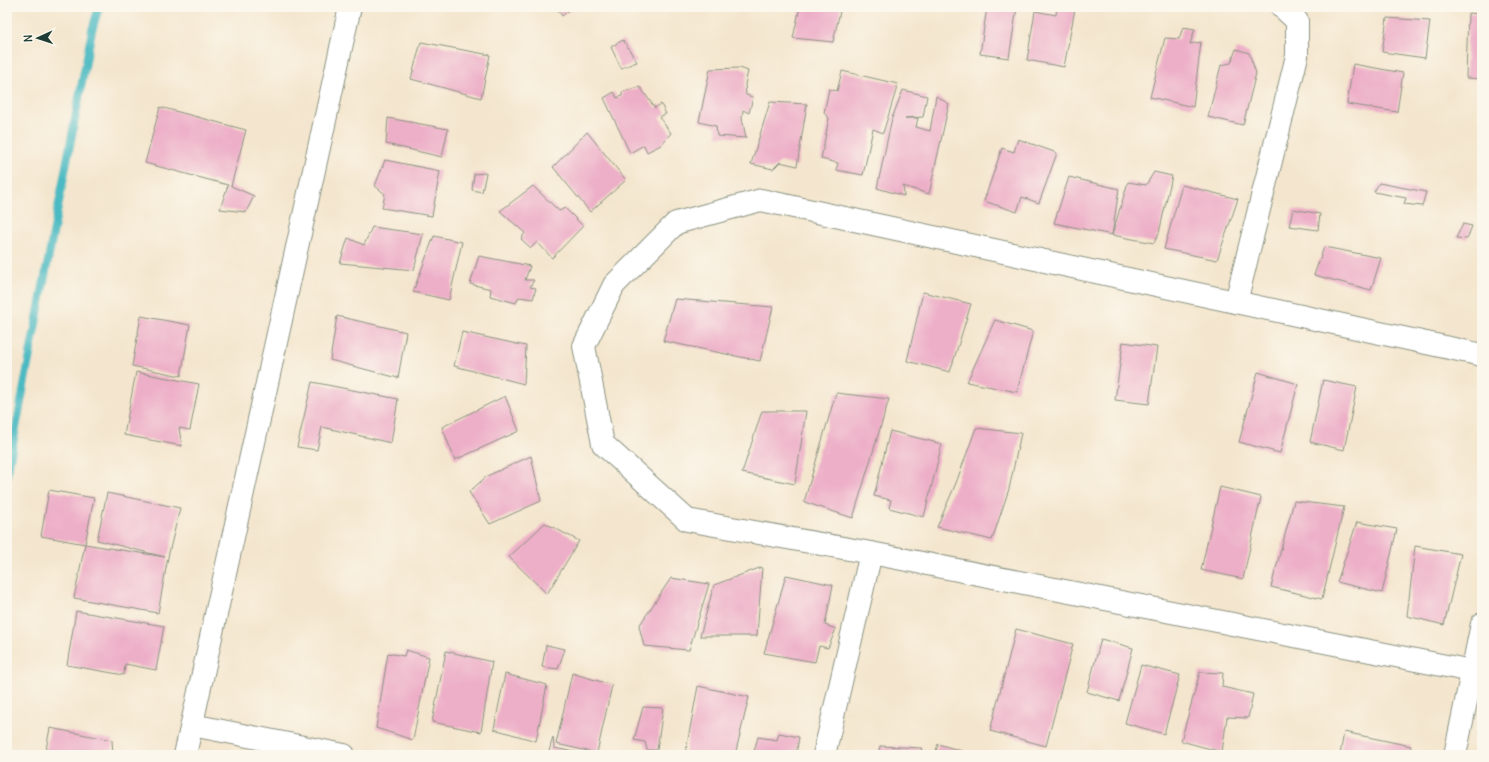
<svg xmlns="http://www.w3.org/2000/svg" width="1489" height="762" viewBox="0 0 1489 762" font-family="Delius,sans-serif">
<rect width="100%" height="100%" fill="#fbf7ec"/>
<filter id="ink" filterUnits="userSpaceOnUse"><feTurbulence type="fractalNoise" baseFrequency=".025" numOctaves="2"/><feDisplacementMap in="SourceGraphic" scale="8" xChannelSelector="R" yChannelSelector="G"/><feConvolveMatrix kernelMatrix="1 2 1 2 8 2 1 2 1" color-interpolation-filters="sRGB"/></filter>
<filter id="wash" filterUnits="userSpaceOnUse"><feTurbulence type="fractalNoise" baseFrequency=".012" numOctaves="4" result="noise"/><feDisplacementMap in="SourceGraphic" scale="16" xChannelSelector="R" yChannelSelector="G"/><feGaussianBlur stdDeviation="0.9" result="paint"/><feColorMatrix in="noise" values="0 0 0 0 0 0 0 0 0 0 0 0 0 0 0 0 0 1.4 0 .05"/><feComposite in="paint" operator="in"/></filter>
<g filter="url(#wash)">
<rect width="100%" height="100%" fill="#f4e6ce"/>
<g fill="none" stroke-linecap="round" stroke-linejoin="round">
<!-- stream -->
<path stroke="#4bbac2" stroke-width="8" d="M 7,475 L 92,30 L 99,7"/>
</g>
<g id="blocks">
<!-- building -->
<g fill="#edafc7">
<path d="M 556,7 L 573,7 L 562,16 Z"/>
<path d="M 800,7 L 841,7 L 833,42 L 793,38 Z"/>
<path d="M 987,7 L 1017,7 L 1009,58 L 980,54 Z"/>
<path d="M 1057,7 L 1075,9 L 1064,67 L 1027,60 L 1035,11 L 1056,15 Z"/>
<path d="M 1468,13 L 1482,14 L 1482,79 L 1466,78 Z"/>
<path d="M 1387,18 L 1430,21 L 1425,58 L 1382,52 Z"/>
<path d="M 1183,27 L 1195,29 L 1190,44 L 1201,42 L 1193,107 L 1150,97 L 1165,38 L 1179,39 Z"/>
<path d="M 623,40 L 637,62 L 621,68 L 611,47 Z"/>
<path d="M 421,42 L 490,55 L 481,98 L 411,79 Z"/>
<path d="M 1236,49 L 1249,53 L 1256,73 L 1243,125 L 1208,117 L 1221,65 L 1231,63 Z"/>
<path d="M 1353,64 L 1403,73 L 1397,112 L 1347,104 Z"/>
<path d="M 740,68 L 748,71 L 745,84 L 746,95 L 753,97 L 749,113 L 743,110 L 742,118 L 746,138 L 717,136 L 716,126 L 699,122 L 710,69 Z"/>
<path d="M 842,71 L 898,84 L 883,133 L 873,129 L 863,175 L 836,170 L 838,163 L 821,159 L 829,118 L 824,113 L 829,89 L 837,91 Z"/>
<path d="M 640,87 L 655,108 L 661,104 L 666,114 L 659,117 L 671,133 L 661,145 L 647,152 L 644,145 L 630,153 L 604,98 L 614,92 L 617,98 L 622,96 L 622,92 Z"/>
<path d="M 903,90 L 927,96 L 923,117 L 905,118 L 918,118 L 916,127 L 930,131 L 936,96 L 949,104 L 929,194 L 903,186 L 904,196 L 877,188 L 892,118 Z"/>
<path d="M 770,102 L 807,104 L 797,166 L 780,162 L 773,169 L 751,164 Z"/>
<path d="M 160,107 L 246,130 L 231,186 L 254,196 L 246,212 L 220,209 L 228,185 L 145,163 Z"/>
<path d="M 388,118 L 448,129 L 442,157 L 386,144 Z"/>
<path d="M 587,132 L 626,180 L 590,212 L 553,167 Z"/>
<path d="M 1018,139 L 1057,153 L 1039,203 L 1022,197 L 1017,212 L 984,201 L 1002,148 L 1014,152 Z"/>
<path d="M 385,160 L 440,171 L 432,216 L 382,208 L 385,194 L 375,186 Z"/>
<path d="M 1154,172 L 1172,176 L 1159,233 L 1154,243 L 1127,238 L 1054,223 L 1069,177 L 1119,189 L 1112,235 L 1128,182 L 1146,185 Z"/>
<path d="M 486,173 L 482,192 L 472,190 L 474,174 Z"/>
<path d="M 1379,183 L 1426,192 L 1422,206 L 1404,204 L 1406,198 L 1374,192 Z"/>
<path d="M 1182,185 L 1238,199 L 1217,260 L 1164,249 Z"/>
<path d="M 533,186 L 559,211 L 565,208 L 583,226 L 552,258 L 537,242 L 531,248 L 521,239 L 525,233 L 500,211 Z"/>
<path d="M 1293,209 L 1320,214 L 1318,230 L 1289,226 Z"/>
<path d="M 1463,224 L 1472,226 L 1467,239 L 1456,238 Z"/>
<path d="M 372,227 L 423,234 L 414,270 L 340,263 L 348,238 L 364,245 Z"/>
<path d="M 434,236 L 462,242 L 449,300 L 413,292 Z"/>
<path d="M 1324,247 L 1381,258 L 1371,290 L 1314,275 Z"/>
<path d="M 479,256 L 530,266 L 525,280 L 534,280 L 530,287 L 536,288 L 533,299 L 519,297 L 516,303 L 490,296 L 491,289 L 470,284 Z"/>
<path d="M 923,292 L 971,304 L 950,372 L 907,361 Z"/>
<path d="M 675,299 L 773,307 L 760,361 L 663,341 Z"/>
<path d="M 141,316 L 190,325 L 181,376 L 132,366 Z"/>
<path d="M 337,316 L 406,332 L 398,378 L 330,360 Z"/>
<path d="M 995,320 L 1033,331 L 1017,392 L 967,382 Z"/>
<path d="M 462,332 L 526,346 L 524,384 L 454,366 Z"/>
<path d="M 1123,342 L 1157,347 L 1149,404 L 1115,400 Z"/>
<path d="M 136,372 L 199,384 L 190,430 L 179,428 L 182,446 L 124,435 Z"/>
<path d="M 1258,372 L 1298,384 L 1280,453 L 1239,442 Z"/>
<path d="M 1323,380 L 1357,387 L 1344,450 L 1310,442 Z"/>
<path d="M 312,382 L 398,399 L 391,443 L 322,427 L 317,450 L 297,447 Z"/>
<path d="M 836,393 L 889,399 L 853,518 L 804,502 Z"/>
<path d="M 505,396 L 519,431 L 455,460 L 442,427 Z"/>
<path d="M 762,411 L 806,411 L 795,484 L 742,473 Z"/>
<path d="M 976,428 L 1021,433 L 1009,489 L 992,540 L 937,527 L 956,483 Z"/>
<path d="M 890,431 L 942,444 L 924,517 L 889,508 L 891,500 L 874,496 Z"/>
<path d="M 531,456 L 541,501 L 490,524 L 469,492 L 487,476 Z"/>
<path d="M 1220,487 L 1261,497 L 1243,579 L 1201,570 Z"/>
<path d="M 49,490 L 94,498 L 85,544 L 165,557 L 97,540 L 107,493 L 180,508 L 168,557 L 158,613 L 74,598 L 85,544 L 41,536 Z"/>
<path d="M 1294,501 L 1344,507 L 1322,599 L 1271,587 Z"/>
<path d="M 1357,522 L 1397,529 L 1382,593 L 1337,582 Z"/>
<path d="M 545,523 L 579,541 L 547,594 L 509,557 Z"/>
<path d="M 1415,546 L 1461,554 L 1444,625 L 1407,616 Z"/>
<path d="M 762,567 L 757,636 L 700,636 L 714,585 Z"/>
<path d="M 786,575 L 833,585 L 825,625 L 836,629 L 828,648 L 819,646 L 815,662 L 764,653 Z"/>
<path d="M 671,578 L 709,584 L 689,650 L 644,646 L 639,626 Z"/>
<path d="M 76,611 L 164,626 L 156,670 L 125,664 L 124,675 L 67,665 Z"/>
<path d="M 1016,629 L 1073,644 L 1046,746 L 990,731 Z"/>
<path d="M 1101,639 L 1133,648 L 1119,701 L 1087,692 Z"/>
<path d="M 546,645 L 565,649 L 558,669 L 542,667 Z"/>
<path d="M 406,650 L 429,657 L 413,740 L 376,728 L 388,653 L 404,656 Z"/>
<path d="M 446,651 L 492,662 L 481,732 L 432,722 Z"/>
<path d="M 1141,665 L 1180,675 L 1164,734 L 1125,723 Z"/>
<path d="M 1200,672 L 1223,673 L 1222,687 L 1253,694 L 1248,718 L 1227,717 L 1222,752 L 1181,741 Z"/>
<path d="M 572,673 L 612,685 L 597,753 L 556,744 Z"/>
<path d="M 505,674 L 547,685 L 536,741 L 494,729 Z"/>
<path d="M 698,686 L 749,697 L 735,755 L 685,755 Z"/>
<path d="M 643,707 L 663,708 L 657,750 L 647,750 L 645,742 L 634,740 Z"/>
<path d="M 50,728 L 112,740 L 113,755 L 45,755 Z"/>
<path d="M 1344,732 L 1411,746 L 1409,755 L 1340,755 Z"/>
<path d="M 779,733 L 799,737 L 796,755 L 753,755 L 758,737 L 777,740 Z"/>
<path d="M 553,737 L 554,748 L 580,753 L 580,755 L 548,755 Z"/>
<path d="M 938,744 L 976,755 L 935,755 Z"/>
<path d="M 880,746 L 922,748 L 920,755 L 878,755 Z"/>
</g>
</g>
</g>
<g filter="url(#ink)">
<use href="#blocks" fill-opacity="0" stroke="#8a9281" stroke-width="1"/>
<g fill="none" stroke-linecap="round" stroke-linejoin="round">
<defs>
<g id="minor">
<path d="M 1236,302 L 1297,56 L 1297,21 L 1282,7"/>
<path d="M 1482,355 L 761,200 L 676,223 L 614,285 L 584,346 L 603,444 L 687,520 L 871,553 L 1482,673"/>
<path d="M 192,725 L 344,755"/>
<path d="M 185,755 L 350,7"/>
<path d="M 824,755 L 871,553"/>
</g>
<path id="tertiary" d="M 1455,755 L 1482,624"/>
</defs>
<!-- minor casing -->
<use href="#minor" stroke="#8a9281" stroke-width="24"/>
<!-- tertiary casing -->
<use href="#tertiary" stroke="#8a9281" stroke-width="24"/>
<!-- minor -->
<use href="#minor" stroke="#fff" stroke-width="22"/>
<!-- tertiary -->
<use href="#tertiary" stroke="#fff" stroke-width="22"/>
</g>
</g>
<!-- margin -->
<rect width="1489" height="762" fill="none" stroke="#fbf7ec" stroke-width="24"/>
<!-- north arrow -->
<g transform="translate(38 38) rotate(267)" stroke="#fbf7ec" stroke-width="3" paint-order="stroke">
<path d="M0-3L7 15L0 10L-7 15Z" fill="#1f3d34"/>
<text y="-6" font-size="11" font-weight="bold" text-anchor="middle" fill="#1f3d34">N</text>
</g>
</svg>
